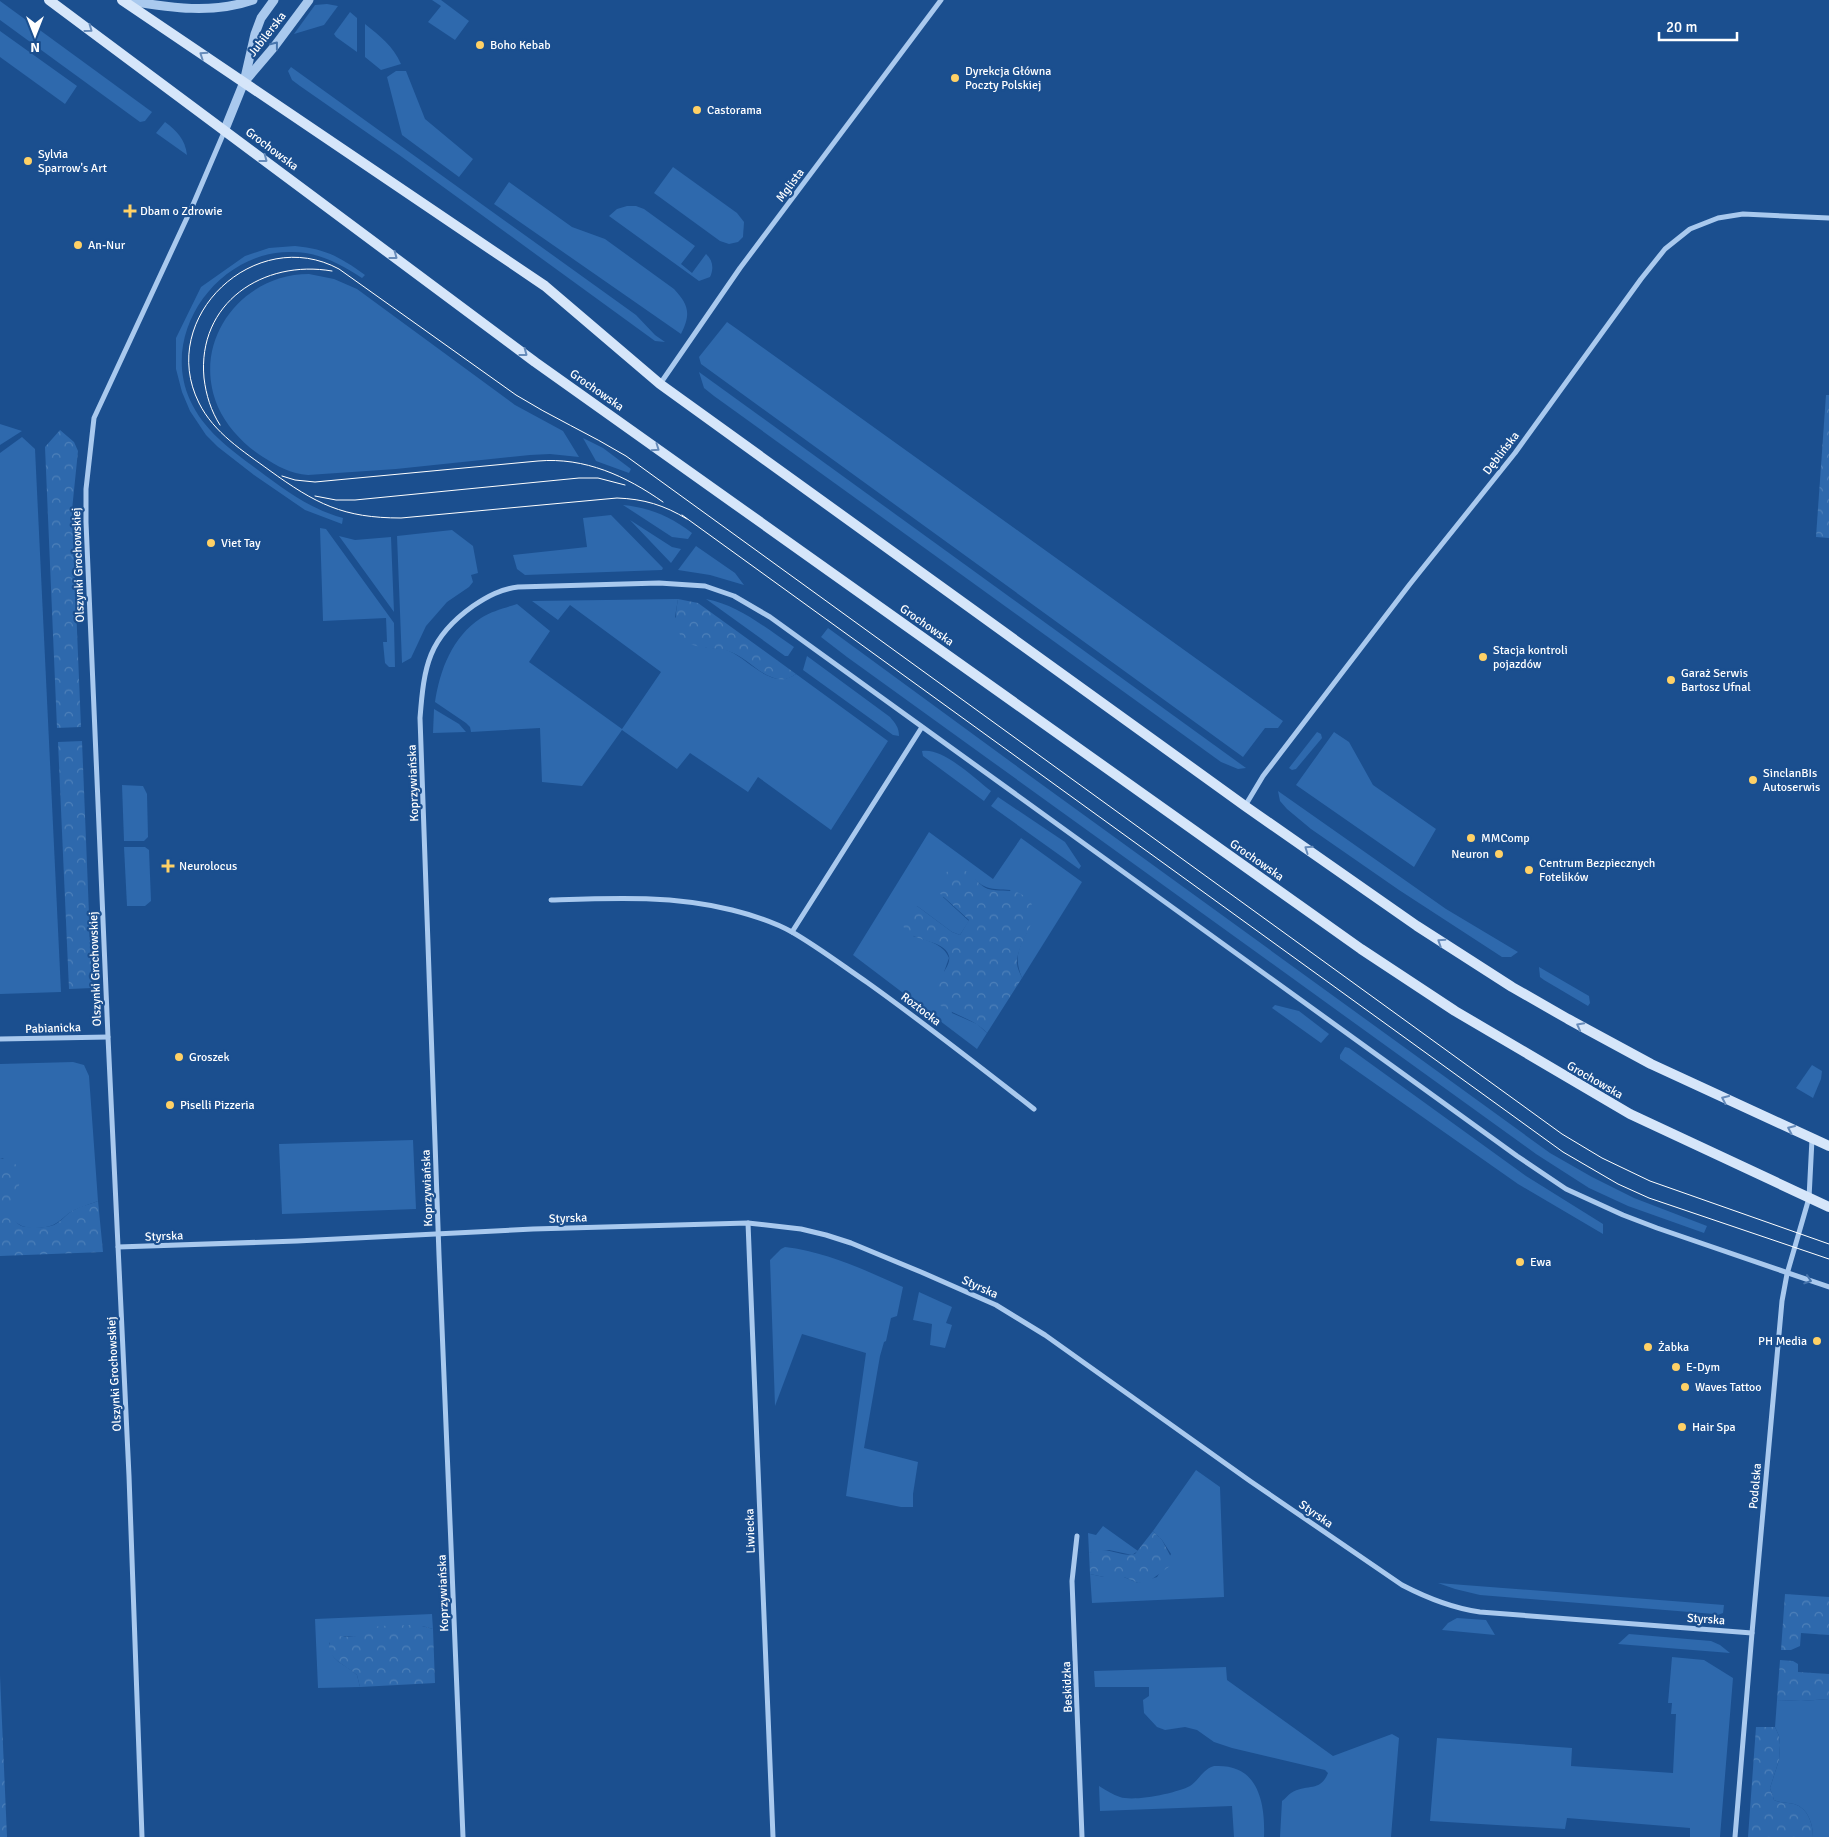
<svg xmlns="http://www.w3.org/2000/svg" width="1829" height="1837" viewBox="0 0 1829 1837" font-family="Signika,sans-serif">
<defs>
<pattern id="forest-crowns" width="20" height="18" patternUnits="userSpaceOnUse" patternTransform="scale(1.25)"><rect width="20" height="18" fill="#2e69ad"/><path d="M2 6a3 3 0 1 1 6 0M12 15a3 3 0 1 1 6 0" fill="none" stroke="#4d80b9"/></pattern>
</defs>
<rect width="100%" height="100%" fill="#1b4f8f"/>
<!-- green -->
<g fill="#2e69ad">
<path d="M 432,0 L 441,0 L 469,21 L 455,40 L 428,22 L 441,6 Z"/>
<path d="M 0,1 L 152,112 L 145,121 L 140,122 L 0,20 Z"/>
<path d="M 327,4 L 338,6 L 324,25 L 294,34 L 315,5 Z"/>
<path d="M 350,12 L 357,18 L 357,52 L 336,37 L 334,34 Z"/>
<path d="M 365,24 C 380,36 393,46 401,64 L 381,70 L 365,57 Z"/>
<path d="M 0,31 L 77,86 L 65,104 L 0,57 Z"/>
<path d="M 291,67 L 636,315 L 655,335 L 665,342 L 655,341 L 402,157 L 300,86 L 292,80 L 288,71 Z"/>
<path d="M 396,71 L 406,71 L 425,119 L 473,159 L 459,177 L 402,135 L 387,77 Z"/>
<path d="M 165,122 C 177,131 185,139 187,155 L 156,133 Z"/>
<path d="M 673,167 L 737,213 L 744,222 L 743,237 L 738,242 L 729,244 L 720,241 L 654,193 Z"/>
<path d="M 509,182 L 572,227 L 605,239 L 674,289 C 689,305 691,314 681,334 L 494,204 Z"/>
<path d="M 627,206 L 636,206 L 644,209 L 695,246 L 681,264 L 692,273 L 706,254 C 713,260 714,269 710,277 L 699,281 L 609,216 L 617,209 Z"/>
<path d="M 295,246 C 326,249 340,257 365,275 L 362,278 C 340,264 319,252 292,252 C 220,250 159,331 190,400 C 204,431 231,450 258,470 C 285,490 310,509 343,518 L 342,524 L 305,510 L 254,475 L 218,447 L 206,435 L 190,411 L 182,392 L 176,369 L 176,338 L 201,287 L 245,256 L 269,248 Z"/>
<path d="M 309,274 L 334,279 L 357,289 L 515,405 L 563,431 L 579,457 L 550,454 L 530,455 L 396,469 L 308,475 C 291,474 277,466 263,457 C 244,445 227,427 218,407 C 190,342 241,274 309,274 Z"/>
<path d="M 727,322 L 737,329 L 1283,721 L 1278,728 L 1265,728 L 1243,757 L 701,364 L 699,357 Z"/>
<path d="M 699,372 L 1246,768 L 1238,769 L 1221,762 L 714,396 L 704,388 Z"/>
<path d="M 0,424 L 22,431 L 0,445 Z"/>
<path d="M 22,437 L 35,449 L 61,992 L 0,994 L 0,453 Z"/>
<path d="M 583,438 L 603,448 L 631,469 L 629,473 L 596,461 Z"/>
<path d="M 623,505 C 651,508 671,517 692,533 L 688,539 L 672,537 Z"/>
<path d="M 611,515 L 663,568 L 662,570 L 525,575 L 517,569 L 513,555 L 587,547 L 583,518 Z"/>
<path d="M 630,520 L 672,547 L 681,549 L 671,563 Z"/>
<path d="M 320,528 L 326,529 L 394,623 L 395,667 L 389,667 L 385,663 L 383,642 L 387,642 L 386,618 L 323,621 Z"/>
<path d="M 452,530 L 473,546 L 478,573 L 471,575 L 473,582 L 469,587 L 447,602 L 426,626 L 411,658 L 402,663 L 397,536 Z"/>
<path d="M 339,536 L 355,540 L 391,537 L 394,612 Z"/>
<path d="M 696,546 L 735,573 L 744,585 L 710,575 L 678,570 Z"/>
<path d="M 678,599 L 675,617 L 706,648 C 714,648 722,648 729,651 C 750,660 772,691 796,674 L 888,741 L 831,830 L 758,777 L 748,792 L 690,753 L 677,769 L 622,730 L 582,786 L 542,782 L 540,728 L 471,732 L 470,727 L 466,723 L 435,702 C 440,670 452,637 481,618 C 492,611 505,608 517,604 L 550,631 L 529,662 L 622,729 L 661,672 L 570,605 L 558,620 L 532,601 Z"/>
<path d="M 706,599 C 739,605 767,629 794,647 L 788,656 L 785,656 Z"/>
<path d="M 828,628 L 1011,762 L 1550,1153 L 1592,1177 L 1634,1198 L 1707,1226 L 1704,1233 L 1628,1206 L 1589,1188 L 1536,1154 L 847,657 L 821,637 Z"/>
<path d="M 807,656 L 890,717 C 895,723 899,727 899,736 L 893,735 L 803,670 Z"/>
<path d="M 434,709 L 459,724 L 466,732 L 433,733 Z"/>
<path d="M 1317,732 L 1321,734 L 1322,738 L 1296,769 L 1292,770 L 1289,768 Z"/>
<path d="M 1334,732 L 1349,742 L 1373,785 L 1436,829 L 1414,867 L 1296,785 Z"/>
<path d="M 922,751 C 943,747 975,779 991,791 L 984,801 L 923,756 Z"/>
<path d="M 122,785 L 143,786 L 147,794 L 148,837 L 144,841 L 124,841 Z"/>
<path d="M 1278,791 L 1446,909 L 1518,952 L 1511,957 L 1502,957 L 1399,890 L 1311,829 L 1287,809 L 1280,801 Z"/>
<path d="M 998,797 L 1065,842 L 1081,866 L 1079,869 L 991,806 Z"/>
<path d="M 929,832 L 993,879 L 1021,838 L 1082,882 L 1022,978 C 1014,959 1018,949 1027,932 L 1010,890 C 991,889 984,890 971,875 L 943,897 L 969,921 L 960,935 L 952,932 L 917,906 L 913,936 C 926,940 944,944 949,958 L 944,972 L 952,1013 L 977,1024 L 987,1033 L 977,1049 L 853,955 Z"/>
<path d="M 124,847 L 145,847 L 149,850 L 151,901 L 145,906 L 127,906 Z"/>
<path d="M 1539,967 L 1589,996 L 1590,1003 L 1588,1006 L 1544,980 L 1540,977 Z"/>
<path d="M 1275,1005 L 1299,1011 L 1329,1034 L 1321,1043 L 1272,1008 Z"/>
<path d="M 1345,1047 L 1349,1048 L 1526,1176 L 1603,1224 L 1603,1234 L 1518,1184 L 1340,1059 L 1340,1055 Z"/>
<path d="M 73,1062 L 84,1065 L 89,1076 L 98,1201 C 88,1205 77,1208 69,1213 C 64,1217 59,1222 53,1225 C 40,1230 13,1231 11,1212 C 10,1203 15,1194 18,1186 L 3,1158 L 0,1158 L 0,1064 Z"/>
<path d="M 1812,1065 L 1822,1071 L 1821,1079 L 1813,1098 L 1796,1088 Z"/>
<path d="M 413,1140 L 416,1209 L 282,1214 L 279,1144 Z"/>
<path d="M 785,1247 C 827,1252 865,1270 903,1287 L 897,1316 L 891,1318 L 886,1341 L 884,1342 L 880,1356 L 864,1448 L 918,1462 L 913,1494 L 913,1507 L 901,1507 L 846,1496 L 866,1353 L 802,1334 L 775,1406 L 770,1260 L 781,1249 Z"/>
<path d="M 919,1292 L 952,1307 L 946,1323 L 952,1325 L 945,1348 L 930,1345 L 932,1324 L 913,1320 Z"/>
<path d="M 1196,1470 L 1220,1487 L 1224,1597 L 1092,1603 L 1090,1574 L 1104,1577 L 1124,1577 L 1138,1583 L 1157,1577 L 1171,1554 L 1162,1540 L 1153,1531 Z"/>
<path d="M 1103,1526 L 1138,1551 L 1132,1555 L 1109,1550 L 1089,1553 L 1088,1533 L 1096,1535 Z"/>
<path d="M 1438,1583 L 1724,1605 L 1723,1613 L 1715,1616 L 1714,1614 L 1480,1595 L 1455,1589 Z"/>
<path d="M 432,1614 L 433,1629 L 422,1626 L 398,1626 L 354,1637 L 345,1636 L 329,1643 C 331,1663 343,1662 357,1675 L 360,1687 L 318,1688 L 315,1619 Z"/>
<path d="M 1457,1618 L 1486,1620 L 1495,1635 L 1442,1630 L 1448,1623 Z"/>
<path d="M 1629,1634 L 1711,1641 L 1720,1645 L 1730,1653 L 1618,1644 Z"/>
<path d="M 1672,1657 L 1704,1660 L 1733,1678 L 1720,1837 L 1690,1837 L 1690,1828 L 1567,1818 L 1565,1829 L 1430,1821 L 1437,1738 L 1572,1748 L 1571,1766 L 1673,1773 L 1676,1714 L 1671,1714 L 1672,1703 L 1668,1703 Z"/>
<path d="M 1226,1667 L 1227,1680 L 1333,1756 L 1392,1734 L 1399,1738 L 1391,1837 L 1280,1837 L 1282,1801 C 1285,1799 1288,1795 1291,1793 C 1307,1783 1320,1793 1328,1773 L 1325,1770 L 1232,1748 L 1214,1742 L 1197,1730 L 1185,1727 L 1165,1730 L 1157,1727 L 1144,1713 L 1143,1700 L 1149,1696 L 1149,1687 L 1095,1687 L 1094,1671 Z"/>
<path d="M 1829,1699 L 1829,1837 L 1813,1837 C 1813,1824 1808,1808 1794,1804 C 1787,1802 1780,1803 1774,1800 L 1770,1788 L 1779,1760 L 1780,1745 L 1779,1736 L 1775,1727 L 1777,1700 L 1801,1701 Z"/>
<path d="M 1214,1766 C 1220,1766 1227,1766 1233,1768 C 1262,1776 1265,1813 1264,1837 L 1234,1837 L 1232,1806 L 1100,1811 L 1099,1786 C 1106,1790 1113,1795 1120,1797 C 1134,1802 1177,1793 1190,1786 C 1199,1780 1203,1769 1214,1766 Z"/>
</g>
<!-- forest -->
<g fill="url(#forest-crowns)">
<path d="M 1826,395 L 1829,395 L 1829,538 L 1816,537 Z"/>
<path d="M 60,430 L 74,442 L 78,451 L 72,510 L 81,727 L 57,728 L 45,447 Z"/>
<path d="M 678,599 L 698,603 L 796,674 C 789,679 783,681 774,678 C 757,673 745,656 728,651 C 713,646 696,651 684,639 C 672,628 676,612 678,599 Z"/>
<path d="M 82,741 L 92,988 L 69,989 L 58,742 Z"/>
<path d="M 957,868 C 962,870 967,871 971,874 C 977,880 980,886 988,889 C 998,892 1009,889 1019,893 C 1053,910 1017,937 1017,963 C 1017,968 1020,973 1022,978 L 987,1033 C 975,1019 953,1015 938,1004 C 936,996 936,989 939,981 C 942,973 951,964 949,956 C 944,935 893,944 905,916 C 908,911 912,908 917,906 L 952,932 L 960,935 L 969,920 L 936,890 C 936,877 945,871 957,868 Z"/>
<path d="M 0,1158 L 13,1161 C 15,1164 19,1168 20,1171 C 24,1185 0,1225 27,1227 C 35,1228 45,1228 54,1225 C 60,1222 64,1217 69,1213 C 77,1207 88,1205 98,1201 L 103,1252 L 0,1256 Z"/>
<path d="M 1153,1531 L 1162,1540 L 1172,1559 L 1170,1566 L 1148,1582 L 1138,1583 L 1124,1577 L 1104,1577 L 1090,1574 L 1089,1553 C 1110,1545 1119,1558 1135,1554 Z"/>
<path d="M 1785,1594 L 1829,1597 L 1829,1635 L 1801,1633 L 1800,1646 L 1791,1650 L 1781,1650 Z"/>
<path d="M 410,1625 L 422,1626 L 433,1629 L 435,1683 L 360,1687 L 357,1675 C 346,1665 322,1657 331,1639 L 337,1636 L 354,1637 L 370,1628 L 380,1626 Z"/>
<path d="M 1780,1660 L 1793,1661 L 1798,1664 L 1798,1672 L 1829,1674 L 1829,1699 L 1801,1701 L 1777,1700 Z"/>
<path d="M 0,1676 L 7,1837 L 0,1837 Z"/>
<path d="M 1756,1727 L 1775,1727 L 1779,1736 L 1780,1745 L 1779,1760 L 1770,1788 L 1774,1800 C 1780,1803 1787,1802 1794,1804 C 1808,1808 1813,1824 1813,1837 L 1748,1837 Z"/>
</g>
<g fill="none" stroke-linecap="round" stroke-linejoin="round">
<!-- minor -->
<g stroke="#a9c9ee" stroke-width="5">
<path d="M 660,384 L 740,268 L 941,0"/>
<path d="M 1245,806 L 1263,776 L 1410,584 L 1515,453 L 1641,279 L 1665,249 L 1690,229 L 1718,218 L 1743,214 L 1829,218"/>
<path d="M 551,900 C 611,898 672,895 732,910 C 752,915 774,922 792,932 C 818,947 843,966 868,983 C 924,1023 979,1066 1034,1109"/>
<path d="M 792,932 L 922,727"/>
<path d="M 0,1039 L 108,1037"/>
<path d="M 748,1223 L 773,1837"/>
<path d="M 118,1247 L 297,1241 L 533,1229 L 748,1223 L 801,1229 L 826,1235 L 851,1243 L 921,1272 L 996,1305 L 1045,1335 L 1250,1481 L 1402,1585 C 1427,1598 1451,1608 1480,1612 L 1752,1633"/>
<path d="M 1077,1536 L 1072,1581 L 1082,1837"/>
<path d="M 142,1837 L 129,1476 L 108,1037 L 86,522 L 86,489 L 94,418 L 192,207 L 225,130"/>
<path d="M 463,1837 L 439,1255 L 420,718 C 424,666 428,638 473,606 C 488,596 501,589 518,587 L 659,583 L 705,586 L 734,596 L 770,617 L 1517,1156 L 1566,1189 L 1623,1215 L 1657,1228 L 1829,1287"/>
<path d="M 1735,1837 L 1752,1633 L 1782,1301 L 1787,1274 L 1809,1198 L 1812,1139"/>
</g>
<!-- tertiary -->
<g stroke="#a9c9ee" stroke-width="9">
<path d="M 123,0 C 167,7 210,15 253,0"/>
<path d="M 246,80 L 274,47 L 309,0"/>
<path d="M 225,129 L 244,82 L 255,34 L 261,18 L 274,0"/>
</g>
<!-- secondary -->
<g stroke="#d6e6fa" stroke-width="10">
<path d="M 49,0 L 535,362 L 1361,949 L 1455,1011 L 1630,1114 L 1829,1207"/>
<path d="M 122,0 L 545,286 L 660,384 L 1245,806 L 1417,926 L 1512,987 L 1568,1019 L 1651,1064 L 1829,1146"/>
</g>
<!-- tram -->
<g stroke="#fff" stroke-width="1">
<path d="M 220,425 C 211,411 206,395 204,378 C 197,303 263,259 332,271"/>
<path d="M 282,476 L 295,480 L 315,482 L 538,461 C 585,457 626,476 663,502"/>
<path d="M 315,496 L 336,500 L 355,500 L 579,478 L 598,478 L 625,485"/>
<path d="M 682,515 L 1563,1152 L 1618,1184 L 1649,1198 L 1829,1259"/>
<path d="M 687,519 C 664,505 644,499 617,498 L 401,518 C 343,518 316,504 269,470 C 243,451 214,433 199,403 C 156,317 256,224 339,269 L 516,395 C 551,417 590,434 626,456 L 1562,1134 L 1602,1158 L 1650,1181 L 1829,1244"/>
</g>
</g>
<!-- one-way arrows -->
<defs><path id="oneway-chevron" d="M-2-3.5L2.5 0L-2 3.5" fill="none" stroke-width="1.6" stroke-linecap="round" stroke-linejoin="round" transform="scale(1.25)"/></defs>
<g stroke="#668bba">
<use href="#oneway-chevron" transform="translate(89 29) rotate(36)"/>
<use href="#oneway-chevron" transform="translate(203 55) rotate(-146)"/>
<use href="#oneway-chevron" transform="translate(264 159) rotate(37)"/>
<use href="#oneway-chevron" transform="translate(394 256) rotate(37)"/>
<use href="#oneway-chevron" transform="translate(524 353) rotate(37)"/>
<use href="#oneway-chevron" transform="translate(656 448) rotate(35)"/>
<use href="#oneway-chevron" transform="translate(1308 849) rotate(-145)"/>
<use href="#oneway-chevron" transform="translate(1441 942) rotate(-147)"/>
<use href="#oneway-chevron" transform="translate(1580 1026) rotate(-152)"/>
<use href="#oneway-chevron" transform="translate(1725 1099) rotate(-155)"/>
<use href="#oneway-chevron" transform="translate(1791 1129) rotate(-155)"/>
</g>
<g stroke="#4674ac">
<use href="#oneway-chevron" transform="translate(275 45) rotate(-52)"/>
<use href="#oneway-chevron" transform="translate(1808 1280) rotate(18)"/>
</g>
<!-- markers -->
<g fill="#ffd166" stroke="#1b4f8f" stroke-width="2">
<circle cx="480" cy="45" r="5"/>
<circle cx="955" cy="78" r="5"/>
<circle cx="697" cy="110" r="5"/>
<circle cx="28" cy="161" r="5"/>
<path d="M127.5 203.5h5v5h5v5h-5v5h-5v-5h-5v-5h5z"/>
<circle cx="78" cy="245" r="5"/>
<circle cx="211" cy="543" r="5"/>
<circle cx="1483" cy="657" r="5"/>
<circle cx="1671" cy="680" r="5"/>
<circle cx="1753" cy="780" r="5"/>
<circle cx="1471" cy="838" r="5"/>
<circle cx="1499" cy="854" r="5"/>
<path d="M165.5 858.5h5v5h5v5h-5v5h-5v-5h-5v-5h5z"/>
<circle cx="1529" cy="870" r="5"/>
<circle cx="179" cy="1057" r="5"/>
<circle cx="170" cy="1105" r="5"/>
<circle cx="1520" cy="1262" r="5"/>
<circle cx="1817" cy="1341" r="5"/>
<circle cx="1648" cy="1347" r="5"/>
<circle cx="1676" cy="1367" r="5"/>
<circle cx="1685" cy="1387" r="5"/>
<circle cx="1682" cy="1427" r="5"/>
</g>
<g text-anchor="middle" stroke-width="4.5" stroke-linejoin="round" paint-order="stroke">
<!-- street labels -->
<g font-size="12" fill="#fff" stroke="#1b4f8f">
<text transform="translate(267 34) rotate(-52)" y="4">Jubilerska</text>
<text transform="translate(272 149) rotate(37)" y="4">Grochowska</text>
<text transform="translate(790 185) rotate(-53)" y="4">Mglista</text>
<text transform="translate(597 390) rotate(35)" y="4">Grochowska</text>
<text transform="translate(1501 453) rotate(-52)" y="4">Dęblińska</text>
<text transform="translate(78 565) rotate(-92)" y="4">Olszynki Grochowskiej</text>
<text transform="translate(927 625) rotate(35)" y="4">Grochowska</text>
<text transform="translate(413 783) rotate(-92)" y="4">Koprzywiańska</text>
<text transform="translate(1257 860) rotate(35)" y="4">Grochowska</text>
<text transform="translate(95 969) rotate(-92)" y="4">Olszynki Grochowskiej</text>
<text transform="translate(921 1009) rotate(37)" y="4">Roztocka</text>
<text transform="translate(53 1028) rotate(-2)" y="4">Pabianicka</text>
<text transform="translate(1595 1080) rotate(30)" y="4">Grochowska</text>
<text transform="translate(427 1188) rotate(-92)" y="4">Koprzywiańska</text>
<text transform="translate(568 1218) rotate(-2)" y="4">Styrska</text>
<text transform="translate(164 1236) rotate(-2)" y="4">Styrska</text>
<text transform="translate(980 1287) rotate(24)" y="4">Styrska</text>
<text transform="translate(114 1374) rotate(-93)" y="4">Olszynki Grochowskiej</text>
<text transform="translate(1755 1486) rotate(-85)" y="4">Podolska</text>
<text transform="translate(1316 1514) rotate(35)" y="4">Styrska</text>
<text transform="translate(750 1531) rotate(-92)" y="4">Liwiecka</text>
<text transform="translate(443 1593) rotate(-92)" y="4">Koprzywiańska</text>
<text transform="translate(1706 1619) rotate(4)" y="4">Styrska</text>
<text transform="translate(1067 1687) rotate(-92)" y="4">Beskidzka</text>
</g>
<!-- poi labels -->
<g font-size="12" fill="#fff" stroke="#1b4f8f" text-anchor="start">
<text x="490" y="49">Boho Kebab</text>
<text x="965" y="75">Dyrekcja Główna<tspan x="965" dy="14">Poczty Polskiej</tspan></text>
<text x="707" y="114">Castorama</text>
<text x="38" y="158">Sylvia<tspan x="38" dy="14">Sparrow's Art</tspan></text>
<text x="140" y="215">Dbam o Zdrowie</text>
<text x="88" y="249">An-Nur</text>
<text x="221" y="547">Viet Tay</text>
<text x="1493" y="654">Stacja kontroli<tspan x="1493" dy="14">pojazdów</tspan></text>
<text x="1681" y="677">Garaż Serwis<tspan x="1681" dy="14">Bartosz Ufnal</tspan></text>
<text x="1763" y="777">SinclanBIs<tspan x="1763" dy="14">Autoserwis</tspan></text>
<text x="1481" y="842">MMComp</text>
<text x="1489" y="858" text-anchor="end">Neuron</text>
<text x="1539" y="867">Centrum Bezpiecznych<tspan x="1539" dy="14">Fotelików</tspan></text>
<text x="179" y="870">Neurolocus</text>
<text x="189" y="1061">Groszek</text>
<text x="180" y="1109">Piselli Pizzeria</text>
<text x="1530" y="1266">Ewa</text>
<text x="1807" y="1345" text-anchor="end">PH Media</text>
<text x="1658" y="1351">Żabka</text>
<text x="1686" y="1371">E-Dym</text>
<text x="1695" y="1391">Waves Tattoo</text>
<text x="1692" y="1431">Hair Spa</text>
</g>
</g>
<!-- north arrow -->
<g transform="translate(35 35) rotate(180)" stroke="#1b4f8f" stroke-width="4" paint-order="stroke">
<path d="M0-4L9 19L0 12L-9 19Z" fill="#ffffff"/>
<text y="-8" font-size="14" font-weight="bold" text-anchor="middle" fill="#ffffff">N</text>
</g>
<!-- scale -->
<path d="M1659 32v8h78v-8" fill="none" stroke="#ffffff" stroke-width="2.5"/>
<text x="1666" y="32" font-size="15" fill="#ffffff" stroke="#1b4f8f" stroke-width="4" paint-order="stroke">20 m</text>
</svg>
